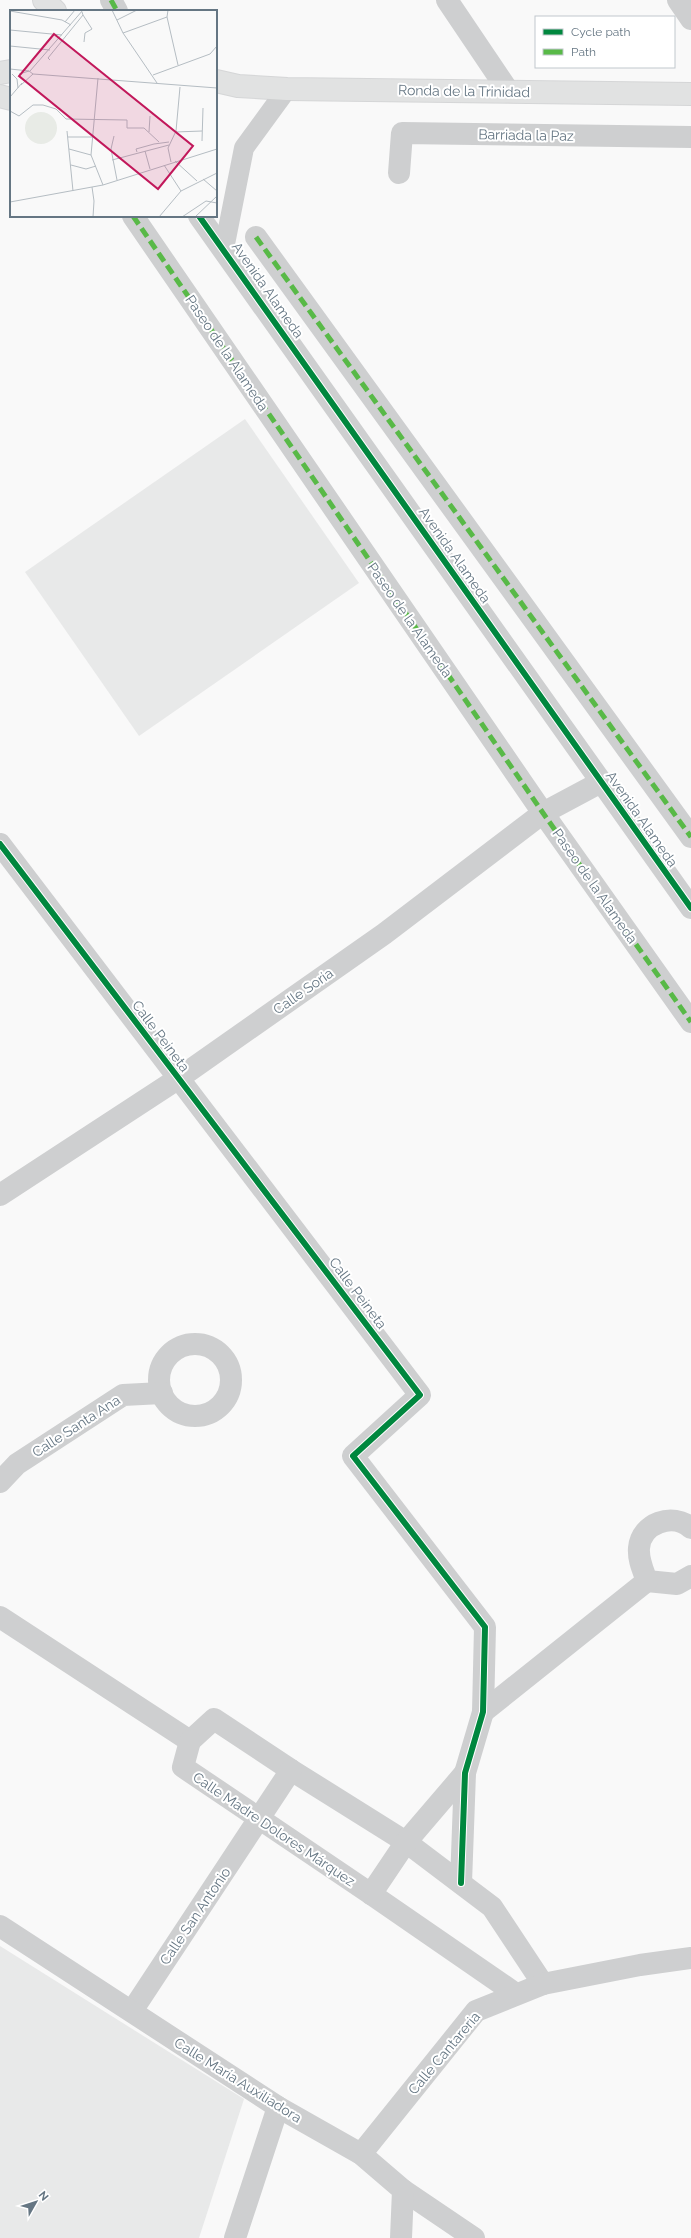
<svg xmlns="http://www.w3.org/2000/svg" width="691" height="2238" viewBox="0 0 691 2238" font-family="Raleway,sans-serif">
<rect width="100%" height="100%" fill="#f9f9f9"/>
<!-- built -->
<g fill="#e8e9e9">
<path d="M 245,419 L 359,583 L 139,736 L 25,572 Z"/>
<path d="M 0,1946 L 244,2099 L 199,2238 L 0,2238 Z"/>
</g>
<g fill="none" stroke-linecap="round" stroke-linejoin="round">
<defs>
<g id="secondary">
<path d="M 44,0 L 55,11"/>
<path d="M 0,73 L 11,71"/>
<path d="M 216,81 L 238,86 L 287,89 L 691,94"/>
<path d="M 0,96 L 11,99"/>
</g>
</defs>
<!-- secondary casing -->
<use href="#secondary" stroke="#d5d6d7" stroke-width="24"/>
<!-- service -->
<path stroke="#cecfd0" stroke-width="20" d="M 224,249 L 244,148 L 287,89"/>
<!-- pedestrian -->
<g stroke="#cecfd0" stroke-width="22">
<path d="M 133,216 L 543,813 L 691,1022"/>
<path d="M 256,237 L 691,837"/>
</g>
<!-- minor -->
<g stroke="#cecfd0" stroke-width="22">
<path d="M 111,0 L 117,11"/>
<path d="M 447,0 L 509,92"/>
<path d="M 678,0 L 691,19"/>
<path d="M 399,173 L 402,133 L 691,137"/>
<path d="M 0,844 L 420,1395 L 353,1456 L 485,1627 L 483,1712 L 465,1773 L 461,1883"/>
<circle cx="195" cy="1380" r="36"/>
<path d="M 0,1482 L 17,1464 L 123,1395 L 162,1393"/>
<path d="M 691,1528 C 673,1512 641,1523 639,1548 C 638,1560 643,1570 647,1581 L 677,1584 L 691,1576"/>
<path d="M 0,1617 L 190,1741"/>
<path d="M 483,1712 L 647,1581"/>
<path d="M 190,1741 L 214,1719 L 291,1770 L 406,1842 L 492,1907 L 543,1984"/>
<path d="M 190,1741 L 183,1767 L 371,1894 L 516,1994"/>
<path d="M 371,1894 L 406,1842 L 465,1773"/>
<path d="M 132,2011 L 291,1770"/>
<path d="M 403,2190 L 474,2238"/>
</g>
<!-- tertiary -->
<g stroke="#cecfd0" stroke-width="22">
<path d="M 199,216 L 691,908"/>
<path d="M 0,1195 L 179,1078 L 384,934 L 543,813 L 601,782"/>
<path d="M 0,1926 L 278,2107 L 361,2154 L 403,2190 L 401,2238"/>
<path d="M 361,2154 L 476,2011 L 543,1984 L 640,1965 L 691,1958"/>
<path d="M 235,2238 L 278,2107"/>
</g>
<!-- secondary -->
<use href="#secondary" stroke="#e1e2e2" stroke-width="22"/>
<!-- quiet -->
<g stroke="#58b947" stroke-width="5" stroke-dasharray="10 5" stroke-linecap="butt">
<path d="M 111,0 L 117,11"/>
<path d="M 133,216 L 543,813 L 691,1022"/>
<path d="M 256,237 L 691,837"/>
</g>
<defs>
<g id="cycleway">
<path d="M 199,216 L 691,908"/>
<path d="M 0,844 L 420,1395 L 353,1456 L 485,1627 L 483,1712 L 465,1773 L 461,1883"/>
</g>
</defs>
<!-- cycleway casing -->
<use href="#cycleway" stroke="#fff" stroke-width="8"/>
<!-- cycleway -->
<use href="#cycleway" stroke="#00873e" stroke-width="6"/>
</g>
<g text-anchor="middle" stroke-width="4" stroke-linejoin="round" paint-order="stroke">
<!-- street labels -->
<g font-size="14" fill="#657683" stroke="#fff">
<text transform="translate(464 91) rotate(1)" y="5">Ronda de la Trinidad</text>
<text transform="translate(526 135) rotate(1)" y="5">Barriada la Paz</text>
<text transform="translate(268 290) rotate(55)" y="5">Avenida Alameda</text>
<text transform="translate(227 353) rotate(56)" y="5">Paseo de la Alameda</text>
<text transform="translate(455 555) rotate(55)" y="5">Avenida Alameda</text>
<text transform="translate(410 620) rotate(55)" y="5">Paseo de la Alameda</text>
<text transform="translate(642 819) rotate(55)" y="5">Avenida Alameda</text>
<text transform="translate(595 886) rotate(55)" y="5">Paseo de la Alameda</text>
<text transform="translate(303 991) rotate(-35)" y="5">Calle Soria</text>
<text transform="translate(161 1036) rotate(53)" y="5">Calle Peineta</text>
<text transform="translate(358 1293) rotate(53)" y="5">Calle Peineta</text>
<text transform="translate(76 1426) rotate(-33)" y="5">Calle Santa Ana</text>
<text transform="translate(274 1829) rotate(34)" y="5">Calle Madre Dolores Márquez</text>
<text transform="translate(195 1916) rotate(-56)" y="5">Calle San Antonio</text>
<text transform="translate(444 2053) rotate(-50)" y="5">Calle Cantareria</text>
<text transform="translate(238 2080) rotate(32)" y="5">Calle María Auxiliadora</text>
</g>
</g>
<!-- overview -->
<g transform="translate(10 10)">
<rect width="207" height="207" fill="#f9f9f9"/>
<path d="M15 118a16 16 0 1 1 32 0a16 16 0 1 1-32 0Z" fill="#e8ebe6"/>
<path fill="none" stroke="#b5bdc3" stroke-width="1" d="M 102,0 L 113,23 L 147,73M 158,0 L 157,7 L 168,55M 0,1 L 52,10 L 61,15M 73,5 L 82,19 L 75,23 L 74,32M 107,10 L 127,0M 55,12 L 65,0M 0,20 L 52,25M 113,23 L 157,7M 0,36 L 40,40M 40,50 L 38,48 L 73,5 L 72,2M 0,59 L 19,61M 20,61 L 73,0M 2,64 L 7,69 L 8,78M 9,64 L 19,61 L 23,64 L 11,75M 23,64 L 207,78M 143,65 L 200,44 L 207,36M 88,68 L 81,145 L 93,175M 0,87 L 12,73M 0,101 L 9,106 L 23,95 L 33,95 L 46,99 L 56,109 L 117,110 L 117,118 L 134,118 L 149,132M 57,121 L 63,181M 139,122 L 140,106M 165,122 L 192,121M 104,126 L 101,139 L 107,170M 58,127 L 83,127M 192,131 L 193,98M 59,139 L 81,145M 135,141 L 140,159M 127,142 L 126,139 L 144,134 L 159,132M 102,150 L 159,135M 165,151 L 187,171M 161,152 L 158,138 L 166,121 L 170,77M 61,155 L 76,159 L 86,156M 154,155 L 171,181M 193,169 L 207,181M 82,177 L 84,191 L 83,207M 0,192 L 93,175 L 207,139M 149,207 L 171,181 L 207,163M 172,207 L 196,191 L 207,193M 185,207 L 207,186"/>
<path fill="#c2185b" fill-opacity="0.15" stroke="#c2185b" stroke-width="2" d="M 44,24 L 183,136 L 148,179 L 9,66 Z"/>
<rect width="207" height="207" fill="none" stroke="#657683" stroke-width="2"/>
</g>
<!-- legend -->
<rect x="535" y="16" width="140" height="52" fill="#ffffff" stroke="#c1c8cd"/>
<rect x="543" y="29" width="20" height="6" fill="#00873e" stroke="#c1c8cd"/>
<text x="571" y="36" font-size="12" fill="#657683">Cycle path</text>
<rect x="543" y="49" width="20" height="6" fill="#58b947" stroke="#c1c8cd"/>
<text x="571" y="56" font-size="12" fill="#657683">Path</text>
<!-- north arrow -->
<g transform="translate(36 2202) rotate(51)" stroke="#ffffff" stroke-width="3" paint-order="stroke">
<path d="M0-3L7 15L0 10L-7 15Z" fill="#657683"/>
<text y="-6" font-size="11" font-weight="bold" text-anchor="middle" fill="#657683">N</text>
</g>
</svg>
